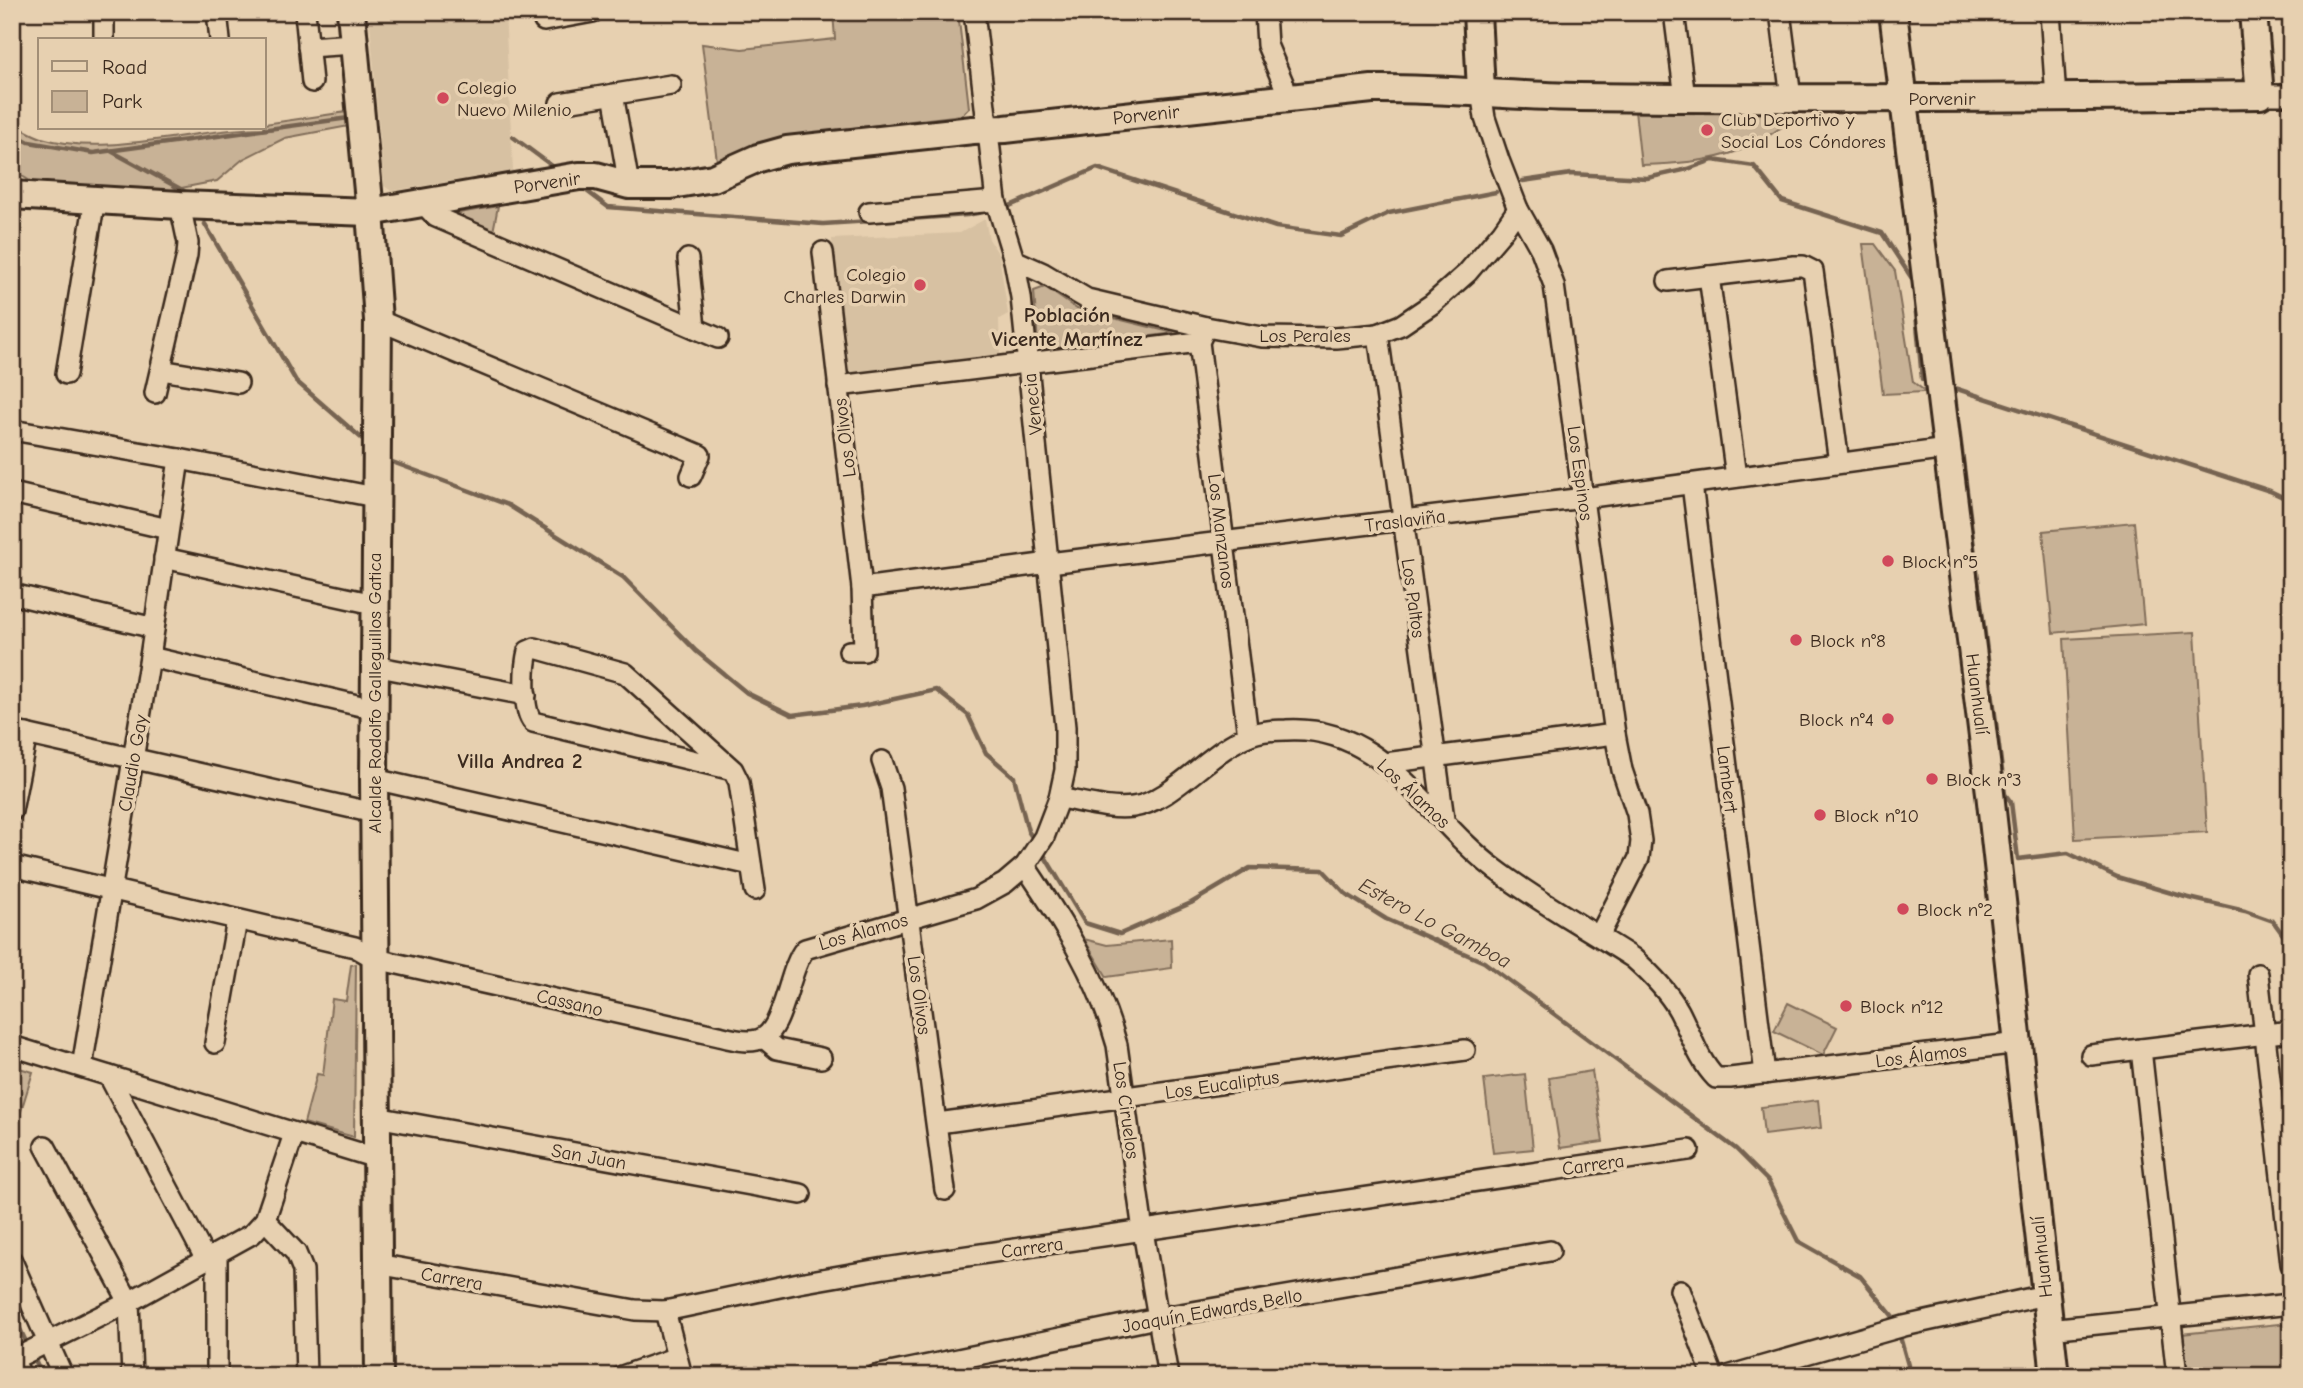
<svg xmlns="http://www.w3.org/2000/svg" width="2303" height="1388" viewBox="0 0 2303 1388" font-family="'Comic Neue',sans-serif">
<rect width="100%" height="100%" fill="#e7d0b0"/>
<filter id="ink" filterUnits="userSpaceOnUse"><feTurbulence type="fractalNoise" baseFrequency=".0143" numOctaves="2"/><feDisplacementMap in="SourceGraphic" scale="14" xChannelSelector="R" yChannelSelector="G"/><feConvolveMatrix kernelMatrix="1 2 1 2 8 2 1 2 1" color-interpolation-filters="sRGB"/></filter>
<g filter="url(#ink)">
<!-- built -->
<g fill="#d7c1a2">
<path d="M 369,12 L 505,12 L 513,171 L 392,191 L 384,186 Z"/>
<path d="M 985,219 L 989,239 L 999,255 L 1008,314 L 999,319 L 1000,354 L 846,374 L 832,239 L 960,233 Z"/>
</g>
<!-- green -->
<g fill="#c8b296" stroke="#826e5a" stroke-width="2">
<path d="M 833,12 L 958,12 L 969,108 L 962,115 L 786,136 L 772,139 L 717,161 L 702,44 L 742,49 L 835,39 Z"/>
<path d="M 1635,111 L 1785,111 L 1795,118 C 1777,130 1759,144 1738,151 C 1708,162 1673,164 1641,165 Z"/>
<path d="M 347,112 L 349,126 L 285,138 L 243,159 L 217,181 L 161,192 L 37,185 L 12,170 L 12,124 C 22,128 32,135 42,138 C 107,158 195,128 264,128 L 264,124 Z"/>
<path d="M 498,206 L 492,237 L 443,216 Z"/>
<path d="M 1863,244 L 1875,244 L 1895,271 L 1913,382 L 1926,392 L 1883,394 Z"/>
<path d="M 1045,287 L 1077,309 L 1174,333 L 1050,350 L 1038,344 L 1034,291 Z"/>
<path d="M 2134,522 L 2144,624 L 2053,633 L 2043,531 Z"/>
<path d="M 2195,632 L 2207,832 L 2075,839 L 2064,639 Z"/>
<path d="M 1084,939 L 1107,945 L 1171,939 L 1172,968 L 1107,977 Z"/>
<path d="M 356,964 L 354,1137 L 304,1123 L 317,1074 L 323,1075 L 332,999 L 346,1001 L 351,965 Z"/>
<path d="M 1788,1003 L 1837,1027 L 1823,1055 L 1774,1031 Z"/>
<path d="M 12,1066 L 33,1072 L 21,1111 L 12,1109 Z"/>
<path d="M 1592,1071 L 1603,1142 L 1560,1148 L 1549,1078 Z"/>
<path d="M 1525,1074 L 1533,1149 L 1493,1153 L 1484,1079 Z"/>
<path d="M 1818,1100 L 1821,1128 L 1764,1135 L 1761,1107 Z"/>
<path d="M 2288,1323 L 2291,1376 L 2185,1376 L 2181,1334 Z"/>
</g>
<g fill="none" stroke-linecap="round" stroke-linejoin="round">
<!-- stream -->
<g stroke="#766451" stroke-width="4.5">
<path d="M 12,133 L 29,142 L 93,153 L 349,118"/>
<path d="M 513,137 L 559,171"/>
<path d="M 111,151 L 186,192"/>
<path d="M 1523,181 L 1571,174 L 1647,178 L 1688,169 L 1713,160 L 1754,166 L 1782,201 L 1882,233 L 1913,280 L 1922,379"/>
<path d="M 580,186 L 608,207 L 823,224 L 871,221"/>
<path d="M 1005,208 L 1097,168 L 1276,227 L 1341,236 L 1389,213 L 1496,192"/>
<path d="M 880,221 L 967,215 L 993,210"/>
<path d="M 205,224 L 296,381 L 367,443"/>
<path d="M 387,460 L 508,505 L 623,577 L 696,651 L 747,693 L 792,715 L 862,706 L 936,690 L 968,715 L 986,753 L 1014,777 L 1028,831 L 1034,840"/>
<path d="M 2291,501 L 2270,491 L 1954,388 L 2005,794 L 2011,802 L 2018,859 L 2068,853 L 2117,877 L 2185,897 L 2245,911 L 2273,921 L 2291,946"/>
<path d="M 1041,850 L 1085,923 L 1120,934 L 1191,903 L 1250,868 L 1323,870 L 1346,894 L 1386,919 L 1484,962 L 1736,1149 L 1768,1181 L 1798,1241 L 1860,1276 L 1895,1319 L 1896,1324"/>
<path d="M 12,1312 L 28,1346"/>
<path d="M 1899,1333 L 1911,1376"/>
<path d="M 32,1354 L 42,1376"/>
</g>
<defs>
<g id="street">
<path d="M 104,12 L 104,40"/>
<path d="M 217,12 L 220,40"/>
<path d="M 305,12 L 312,82"/>
<path d="M 1265,12 L 1267,45 L 1290,99"/>
<path d="M 1674,12 L 1685,98"/>
<path d="M 1780,12 L 1791,98"/>
<path d="M 2050,12 L 2056,98"/>
<path d="M 544,21 L 593,12"/>
<path d="M 308,47 L 354,44"/>
<path d="M 1481,91 L 1485,118 L 1499,160 L 1518,209 L 1541,250 L 1554,285 L 1615,734 L 1622,770 L 1637,814 L 1641,841 L 1639,858 L 1599,936"/>
<path d="M 613,94 L 629,185"/>
<path d="M 2260,95 L 2291,95"/>
<path d="M 560,103 L 671,85"/>
<path d="M 423,203 L 436,217 L 718,338"/>
<path d="M 869,212 L 996,201"/>
<path d="M 823,252 L 862,588 L 864,651 L 849,651"/>
<path d="M 688,259 L 695,328"/>
<path d="M 1014,260 L 1043,273 L 1087,299 L 1206,327 L 1262,337 L 1336,338 L 1378,334 L 1401,325 L 1432,304 L 1467,273 L 1502,232 L 1518,209"/>
<path d="M 1709,276 L 1736,477"/>
<path d="M 1668,281 L 1794,266 L 1803,266 L 1813,271 L 1839,463"/>
<path d="M 378,320 L 700,455 L 691,476"/>
<path d="M 1206,327 L 1199,342 L 1248,736"/>
<path d="M 1378,334 L 1444,819"/>
<path d="M 161,370 L 238,383"/>
<path d="M 66,374 L 95,199"/>
<path d="M 838,386 L 1199,342"/>
<path d="M 155,393 L 187,255 L 188,243 L 180,205"/>
<path d="M 12,430 L 179,459 L 375,497"/>
<path d="M 1692,484 L 1765,1074"/>
<path d="M 12,493 L 168,529"/>
<path d="M 164,558 L 374,604"/>
<path d="M 862,588 L 1049,563 L 1584,498 L 1947,449"/>
<path d="M 12,594 L 154,628"/>
<path d="M 150,657 L 374,709"/>
<path d="M 374,666 L 526,695"/>
<path d="M 12,731 L 374,813"/>
<path d="M 882,761 L 891,788 L 945,1190"/>
<path d="M 1385,763 L 1615,734"/>
<path d="M 733,770 L 625,673 L 535,648 L 528,651 C 524,667 522,710 533,722 L 733,770 L 739,782 L 755,890"/>
<path d="M 374,779 L 751,865"/>
<path d="M 1059,798 C 1083,802 1109,810 1133,807 C 1172,802 1210,750 1250,735 C 1261,731 1274,730 1286,730 C 1384,724 1426,818 1495,869 C 1538,902 1587,928 1633,958 C 1650,973 1668,991 1679,1011 C 1691,1034 1698,1060 1716,1078 L 1730,1078 L 2019,1043"/>
<path d="M 12,811 L 27,734"/>
<path d="M 12,866 L 355,947 L 376,959 L 719,1036 C 731,1039 745,1043 757,1040 C 785,1035 787,970 805,949 L 976,899 L 1005,883 L 1025,866 L 1044,837 L 1059,798 L 1065,770 L 1065,727 L 1021,297 L 1014,260 L 996,201 L 974,12"/>
<path d="M 1025,866 C 1063,922 1099,980 1117,1045 L 1143,1231 L 1168,1376"/>
<path d="M 2258,974 L 2291,1264"/>
<path d="M 764,1038 L 777,1049 L 821,1058"/>
<path d="M 215,1043 L 237,920"/>
<path d="M 12,1046 L 376,1158"/>
<path d="M 2141,1049 L 2177,1376"/>
<path d="M 2091,1055 L 2291,1031"/>
<path d="M 82,1067 L 150,657 L 179,459"/>
<path d="M 109,1076 L 206,1260"/>
<path d="M 376,1117 L 801,1194"/>
<path d="M 938,1123 L 1465,1050"/>
<path d="M 45,1146 L 129,1302 L 132,1376"/>
<path d="M 265,1220 L 296,1253 L 303,1270 L 306,1376"/>
<path d="M 217,1255 L 217,1376"/>
<path d="M 12,1261 L 63,1376"/>
<path d="M 377,1264 L 635,1310 L 665,1311 L 799,1283 L 885,1268 L 1689,1150"/>
<path d="M 1680,1290 L 1713,1376"/>
<path d="M 665,1311 L 682,1376"/>
<path d="M 2049,1329 L 2291,1304"/>
<path d="M 12,1354 L 20,1356 L 129,1302 L 252,1234 L 265,1220 L 294,1134"/>
<path d="M 12,1356 L 21,1376"/>
<path d="M 622,1376 L 677,1357"/>
<path d="M 875,1376 L 1157,1318 L 1550,1251"/>
<path d="M 1728,1376 L 1904,1326 L 2045,1295"/>
</g>
<g id="secondary">
<path d="M 351,12 L 370,212 L 378,320 L 374,779 L 379,1376"/>
<path d="M 1477,12 L 1481,91"/>
<path d="M 1893,12 L 1990,793 L 2055,1376"/>
<path d="M 12,195 L 180,205 L 370,212 L 579,176 L 596,176 L 629,185 L 671,185 L 713,178 L 758,158 L 787,150 L 973,130 L 1005,129 L 1372,89 C 1441,88 1509,96 1578,97 C 1805,100 2032,98 2260,95 L 2253,12"/>
</g>
</defs>
<!-- street casing -->
<use href="#street" stroke="#3b2a1e" stroke-width="24"/>
<!-- secondary casing -->
<use href="#secondary" stroke="#3b2a1e" stroke-width="32"/>
<!-- street -->
<use href="#street" stroke="#e7d0b0" stroke-width="19"/>
<!-- secondary -->
<use href="#secondary" stroke="#e7d0b0" stroke-width="26"/>
</g>
</g>
<!-- markers -->
<g fill="#d1495b" stroke="#e7d0b0" stroke-width="2.5">
<circle cx="443" cy="98" r="7"/>
<circle cx="1707" cy="130" r="7"/>
<circle cx="920" cy="285" r="7"/>
<circle cx="1888" cy="561" r="7"/>
<circle cx="1796" cy="640" r="7"/>
<circle cx="1888" cy="719" r="7"/>
<circle cx="1932" cy="779" r="7"/>
<circle cx="1820" cy="815" r="7"/>
<circle cx="1903" cy="909" r="7"/>
<circle cx="1846" cy="1006" r="7"/>
</g>
<g text-anchor="middle" stroke-width="7" stroke-linejoin="round" paint-order="stroke">
<!-- poi labels -->
<g font-size="19" fill="#3b2a1e" stroke="#e7d0b0" text-anchor="start">
<text x="457" y="94">Colegio<tspan x="457" dy="22">Nuevo Milenio</tspan></text>
<text x="1721" y="126">Club Deportivo y<tspan x="1721" dy="22">Social Los Cóndores</tspan></text>
<text x="906" y="281" text-anchor="end">Colegio<tspan x="906" dy="22">Charles Darwin</tspan></text>
<text x="1902" y="568">Block n°5</text>
<text x="1810" y="647">Block n°8</text>
<text x="1874" y="726" text-anchor="end">Block n°4</text>
<text x="1946" y="786">Block n°3</text>
<text x="1834" y="822">Block n°10</text>
<text x="1917" y="916">Block n°2</text>
<text x="1860" y="1013">Block n°12</text>
</g>
<!-- street labels -->
<g font-size="19" fill="#3b2a1e" stroke="#e7d0b0">
<text x="1942" y="105">Porvenir</text>
<text transform="translate(1146 114) rotate(-6)" y="7">Porvenir</text>
<text transform="translate(547 182) rotate(-8)" y="7">Porvenir</text>
<text x="1305" y="342">Los Perales</text>
<text transform="translate(1032 404) rotate(-96)" y="7">Venecia</text>
<text transform="translate(844 438) rotate(-97)" y="7">Los Olivos</text>
<text transform="translate(1581 473) rotate(82)" y="7">Los Espinos</text>
<text transform="translate(1405 520) rotate(-7)" y="7">Traslaviña</text>
<text transform="translate(1222 531) rotate(83)" y="7">Los Manzanos</text>
<text transform="translate(1414 598) rotate(82)" y="7">Los Paltos</text>
<text transform="translate(374 693) rotate(-90)" y="7">Alcalde Rodolfo Galleguillos Gatica</text>
<text transform="translate(1978 694) rotate(83)" y="7">Huanhualí</text>
<text transform="translate(132 763) rotate(-80)" y="7">Claudio Gay</text>
<text transform="translate(1728 779) rotate(83)" y="7">Lambert</text>
<text transform="translate(1414 793) rotate(43)" y="7">Los Álamos</text>
<text transform="translate(863 931) rotate(-16)" y="7">Los Álamos</text>
<text transform="translate(920 995) rotate(82)" y="7">Los Olivos</text>
<text transform="translate(570 1002) rotate(13)" y="7">Cassano</text>
<text transform="translate(1921 1055) rotate(-7)" y="7">Los Álamos</text>
<text transform="translate(1222 1084) rotate(-8)" y="7">Los Eucaliptus</text>
<text transform="translate(1127 1110) rotate(82)" y="7">Los Ciruelos</text>
<text transform="translate(589 1156) rotate(10)" y="7">San Juan</text>
<text transform="translate(1593 1164) rotate(-8)" y="7">Carrera</text>
<text transform="translate(1032 1247) rotate(-8)" y="7">Carrera</text>
<text transform="translate(2041 1257) rotate(-96)" y="7">Huanhualí</text>
<text transform="translate(452 1278) rotate(10)" y="7">Carrera</text>
<text transform="translate(1212 1310) rotate(-10)" y="7">Joaquín Edwards Bello</text>
</g>
<!-- neighbourhood labels -->
<g font-size="21" font-weight="bold" fill="#3b2a1e" stroke="#e7d0b0">
<text x="1067" y="322">Población<tspan x="1067" dy="24">Vicente Martínez</tspan></text>
<text x="520" y="768">Villa Andrea 2</text>
</g>
<!-- water labels -->
<g font-size="21" font-style="italic" fill="#4f3d2f" stroke="#e7d0b0">
<text transform="translate(1435 923) rotate(28)" y="7">Estero Lo Gamboa</text>
</g>
</g>
<!-- margin -->
<rect width="2303" height="1388" fill="none" stroke="#e7d0b0" stroke-width="42"/>
<rect x="21" y="21" width="2261" height="1346" fill="none" stroke="#3b2a1e" stroke-width="2.5" filter="url(#ink)"/>
<!-- legend -->
<rect x="38" y="38" width="228" height="91" fill="#e7d0b0" stroke="#a28e76" stroke-width="2"/>
<rect x="52" y="61" width="35" height="10" fill="#e7d0b0" stroke="#a28e76" stroke-width="2"/>
<text x="102" y="74" font-size="21" fill="#3b2a1e">Road</text>
<rect x="52" y="91" width="35" height="21" fill="#c8b296" stroke="#a28e76" stroke-width="2"/>
<text x="102" y="108" font-size="21" fill="#3b2a1e">Park</text>
</svg>
